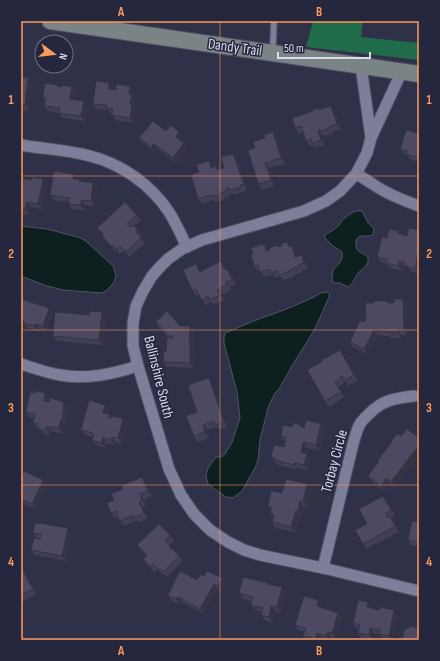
<svg xmlns="http://www.w3.org/2000/svg" width="440" height="661" viewBox="0 0 440 661" font-family="'Sofia Sans Condensed',sans-serif">
<rect width="100%" height="100%" fill="#2f3148"/>
<!-- green -->
<path fill="#206b4a" d="M 313,21 L 363,21 L 361,37 L 419,43 L 419,60 L 306,47 Z"/>
<!-- water -->
<g fill="#0e1f20" stroke="#4b575d">
<path d="M 356,211 L 362,211 L 368,223 L 374,228 L 373,235 L 368,236 L 360,236 L 356,240 C 355,253 360,251 368,257 L 368,262 L 365,267 L 358,273 L 351,285 L 348,287 L 340,283 L 333,283 L 332,278 L 333,270 C 338,264 344,261 342,252 L 333,246 L 325,238 L 325,235 C 331,231 339,228 342,220 C 347,217 350,213 356,211 Z"/>
<path d="M 21,226 L 47,229 L 81,238 L 87,242 L 113,266 L 116,275 L 114,282 L 111,286 L 106,291 L 101,293 L 63,290 L 47,286 L 21,276 Z"/>
<path d="M 326,292 L 330,294 L 329,297 L 319,320 L 313,332 L 292,366 L 279,389 L 275,393 L 269,405 L 260,439 L 258,460 L 255,468 L 242,491 L 233,498 L 226,497 L 208,484 L 206,475 L 208,468 L 216,457 L 221,457 L 225,454 L 232,442 L 240,418 L 237,392 L 224,343 L 224,337 L 225,333 L 256,320 L 284,310 L 312,298 L 321,293 Z"/>
</g>
<g fill="none" stroke-linecap="round" stroke-linejoin="round">
<defs>
<path id="lane" d="M 274,53 L 273,44 L 274,21"/>
<g id="street">
<path d="M 361,66 L 371,138 L 367,153 L 356,174 L 340,191 L 326,201 L 304,211 L 202,240 L 182,249 L 168,259 L 160,267 L 152,276 L 143,291 L 136,306 L 133,323 L 133,346 L 138,366 L 169,469 L 181,495 L 194,514 L 210,530 L 228,542 L 244,550 L 260,555 L 323,568 L 419,591"/>
<path d="M 371,138 L 402,71"/>
<path d="M 21,145 C 44,149 68,150 90,156 C 122,164 151,185 169,212 C 176,223 181,235 187,247"/>
<path d="M 356,174 C 366,179 376,187 386,192 C 397,198 408,202 419,206"/>
<path d="M 21,364 C 34,368 47,373 60,375 C 87,380 112,374 138,366"/>
<path d="M 323,568 L 353,444 C 355,438 356,432 359,426 C 361,421 365,418 369,414 C 382,400 396,398 414,396"/>
</g>
<path id="secondary" d="M 50,21 L 419,74"/>
</defs>
<!-- lane casing -->
<use href="#lane" stroke="#4d4f63" stroke-width="8"/>
<!-- street casing -->
<use href="#street" stroke="#4d4f63" stroke-width="13"/>
<!-- secondary casing -->
<use href="#secondary" stroke="#4d4f63" stroke-width="18"/>
<!-- lane -->
<use href="#lane" stroke="#7c7e9a" stroke-width="5.5"/>
<!-- street -->
<use href="#street" stroke="#7c7e9a" stroke-width="11"/>
<!-- secondary -->
<use href="#secondary" stroke="#7a8485" stroke-width="16"/>
</g>
<!-- wall -->
<g fill="#423f55">
<path d="M 21,77 L 32,83 L 28,111 L 21,110 Z"/>
<path d="M 109,83 L 113,88 L 113,90 L 134,91 L 133,97 L 135,100 L 134,107 L 136,110 L 134,123 L 116,120 L 112,115 L 112,114 L 110,113 L 108,110 L 96,109 L 93,104 Z"/>
<path d="M 57,85 L 58,87 L 72,87 L 76,92 L 75,99 L 87,107 L 85,121 L 63,118 L 59,113 L 48,111 L 44,106 L 45,101 L 43,97 Z"/>
<path d="M 331,106 L 335,111 L 341,129 L 332,132 L 333,133 L 324,136 L 323,135 L 322,135 L 325,145 L 315,148 L 313,145 L 310,146 L 306,141 L 303,132 L 299,134 L 295,128 L 313,111 L 318,108 L 320,110 Z"/>
<path d="M 166,131 L 179,132 L 183,138 L 181,140 L 188,148 L 177,163 L 172,159 L 171,160 L 158,149 L 155,152 L 143,143 L 139,138 Z"/>
<path d="M 419,134 L 419,162 L 410,159 L 407,155 L 404,154 L 400,149 Z"/>
<path d="M 276,137 L 285,164 L 269,168 L 274,186 L 262,190 L 258,184 L 255,148 Z"/>
<path d="M 237,159 L 247,190 L 244,190 L 244,192 L 233,195 L 232,193 L 230,194 L 230,196 L 224,198 L 224,200 L 215,202 L 213,200 L 202,204 L 198,199 L 199,172 L 209,161 L 213,167 L 216,166 L 219,170 L 224,168 Z"/>
<path d="M 21,170 L 23,173 L 22,178 L 46,185 L 42,209 L 31,207 L 29,215 L 21,214 Z"/>
<path d="M 77,179 L 81,181 L 93,183 L 97,188 L 94,207 L 85,205 L 84,211 L 72,209 L 69,204 L 69,202 L 54,200 L 50,195 Z"/>
<path d="M 137,215 L 141,220 L 134,226 L 142,236 L 140,237 L 145,243 L 129,257 L 124,251 L 120,254 L 117,250 L 115,251 L 106,241 L 102,236 L 103,235 L 97,228 Z"/>
<path d="M 419,230 L 419,271 L 417,273 L 414,273 L 411,271 L 408,267 L 403,266 L 402,271 L 390,268 L 387,264 L 382,263 L 381,262 L 377,257 L 387,238 L 398,231 L 400,234 L 407,236 Z"/>
<path d="M 287,242 L 290,246 L 296,251 L 297,256 L 302,255 L 306,260 L 308,269 L 302,270 L 302,272 L 293,275 L 294,277 L 283,280 L 280,276 L 276,278 L 273,275 L 264,277 L 260,270 L 258,271 L 254,266 L 253,254 L 262,244 L 268,251 L 278,245 L 279,247 L 282,246 Z"/>
<path d="M 225,266 L 226,270 L 231,274 L 236,284 L 229,287 L 231,290 L 221,295 L 224,300 L 214,305 L 211,302 L 206,305 L 199,295 L 196,296 L 193,291 L 201,271 Z"/>
<path d="M 21,299 L 49,308 L 52,313 L 46,331 L 40,329 L 39,332 L 27,328 L 25,325 L 23,325 L 22,328 L 21,328 Z"/>
<path d="M 403,299 L 407,304 L 407,335 L 401,335 L 401,338 L 390,338 L 389,336 L 383,336 L 382,335 L 378,335 L 367,354 L 353,347 L 350,342 L 364,322 L 389,303 L 394,303 Z"/>
<path d="M 105,317 L 103,345 L 57,341 L 53,336 Z"/>
<path d="M 156,322 L 180,326 L 190,326 L 193,332 L 193,346 L 194,348 L 193,368 L 167,367 L 163,362 L 169,338 L 159,328 Z"/>
<path d="M 343,355 L 358,380 L 348,386 L 345,381 L 343,382 L 344,384 L 338,387 L 344,397 L 329,407 L 325,401 Z"/>
<path d="M 212,383 L 227,427 L 219,430 L 217,427 L 207,430 L 209,438 L 197,442 L 194,436 L 197,412 Z"/>
<path d="M 35,393 L 45,393 L 49,398 L 48,402 L 68,407 L 67,414 L 68,415 L 66,424 L 65,424 L 63,434 L 51,431 L 50,433 L 47,435 L 44,435 L 40,429 L 37,428 L 33,423 L 34,418 L 30,418 L 26,412 Z"/>
<path d="M 105,405 L 109,410 L 108,414 L 109,414 L 112,418 L 123,419 L 127,424 L 122,444 L 115,442 L 115,445 L 106,443 L 105,448 L 96,445 L 92,440 L 93,437 L 85,435 L 81,430 Z"/>
<path d="M 321,424 L 325,429 L 320,451 L 307,448 L 306,453 L 307,454 L 310,459 L 308,471 L 298,468 L 298,470 L 278,465 L 275,462 L 271,457 L 284,447 L 285,441 L 284,441 L 281,436 L 292,427 L 301,425 L 304,428 Z"/>
<path d="M 397,434 L 395,487 L 390,484 L 385,491 L 371,481 L 368,476 L 379,462 L 378,460 L 392,442 L 391,441 Z"/>
<path d="M 21,478 L 43,480 L 47,485 L 36,509 L 24,504 L 21,500 Z"/>
<path d="M 146,482 L 152,496 L 144,500 L 146,505 L 143,507 L 148,518 L 139,522 L 138,520 L 124,526 L 120,521 L 118,517 L 115,518 L 111,513 L 114,500 Z"/>
<path d="M 311,489 L 307,507 L 304,507 L 301,516 L 300,516 L 298,522 L 297,522 L 295,532 L 275,528 L 272,522 L 273,517 L 270,513 L 271,510 L 268,506 L 282,493 Z"/>
<path d="M 383,496 L 395,515 L 391,517 L 399,532 L 366,549 L 363,544 L 367,524 Z"/>
<path d="M 419,522 L 419,551 L 417,548 L 417,546 L 411,545 L 408,540 Z"/>
<path d="M 68,528 L 71,534 L 66,561 L 35,555 L 31,550 L 37,538 L 33,533 Z"/>
<path d="M 170,535 L 174,541 L 169,545 L 179,556 L 183,561 L 167,577 L 165,574 L 163,575 L 157,569 L 154,572 L 146,564 L 143,559 L 146,556 L 141,550 L 137,545 Z"/>
<path d="M 21,565 L 36,594 L 21,602 Z"/>
<path d="M 204,576 L 225,584 L 221,592 L 217,589 L 204,614 L 182,602 L 180,605 L 171,600 L 168,595 L 197,580 Z"/>
<path d="M 268,583 L 269,584 L 282,587 L 285,593 L 281,613 L 275,611 L 272,622 L 265,620 L 261,615 L 262,612 L 255,610 L 251,605 L 252,601 L 243,599 L 239,593 Z"/>
<path d="M 368,602 L 372,608 L 398,615 L 392,640 L 383,639 L 380,635 L 374,633 L 372,640 L 371,640 L 361,638 L 358,633 L 359,629 L 356,628 L 353,623 Z"/>
<path d="M 322,606 L 321,607 L 338,613 L 342,618 L 335,638 L 331,637 L 330,640 L 328,640 L 321,638 L 320,640 L 306,640 L 303,636 L 305,632 L 298,630 L 295,625 Z"/>
</g>
<!-- shaded-wall -->
<g fill="#363345">
<path d="M 28,78 L 32,83 L 28,111 L 25,105 Z"/>
<path d="M 109,83 L 113,88 L 112,94 L 109,89 Z"/>
<path d="M 130,86 L 134,91 L 133,97 L 135,100 L 134,107 L 136,110 L 134,123 L 130,118 L 130,104 L 129,94 Z"/>
<path d="M 72,87 L 76,92 L 74,104 L 70,99 Z"/>
<path d="M 84,101 L 87,107 L 85,121 L 81,116 Z"/>
<path d="M 331,106 L 335,111 L 341,129 L 337,124 Z"/>
<path d="M 318,130 L 322,135 L 325,145 L 321,140 Z"/>
<path d="M 179,132 L 183,138 L 180,142 L 176,137 Z"/>
<path d="M 273,132 L 276,137 L 285,164 L 281,158 Z"/>
<path d="M 184,143 L 188,148 L 177,163 L 173,158 Z"/>
<path d="M 154,144 L 158,149 L 155,152 L 151,147 Z"/>
<path d="M 167,154 L 168,154 L 172,159 L 171,160 Z"/>
<path d="M 233,154 L 237,159 L 247,190 L 244,184 Z"/>
<path d="M 209,161 L 213,166 L 215,173 L 211,168 Z"/>
<path d="M 265,163 L 269,168 L 274,186 L 271,180 Z"/>
<path d="M 21,170 L 23,173 L 21,183 Z"/>
<path d="M 73,174 L 77,179 L 73,179 Z"/>
<path d="M 43,179 L 46,185 L 42,209 L 38,204 Z"/>
<path d="M 93,183 L 97,188 L 94,207 L 91,201 Z"/>
<path d="M 81,200 L 85,205 L 84,211 L 81,205 Z"/>
<path d="M 27,202 L 31,207 L 29,215 L 25,210 Z"/>
<path d="M 292,246 L 296,251 L 299,262 L 295,257 Z"/>
<path d="M 418,252 L 419,253 L 419,271 L 416,266 Z"/>
<path d="M 302,255 L 306,260 L 308,269 L 304,263 Z"/>
<path d="M 399,261 L 403,266 L 402,271 L 398,266 Z"/>
<path d="M 227,269 L 231,274 L 236,284 L 232,279 Z"/>
<path d="M 403,299 L 407,304 L 407,335 L 404,330 Z"/>
<path d="M 49,308 L 52,313 L 46,331 L 43,326 Z"/>
<path d="M 102,312 L 105,317 L 103,345 L 99,340 Z"/>
<path d="M 21,322 L 23,325 L 22,328 L 21,327 Z"/>
<path d="M 36,324 L 40,329 L 39,332 L 35,326 Z"/>
<path d="M 190,326 L 193,332 L 193,346 L 194,348 L 193,368 L 190,363 L 189,342 Z"/>
<path d="M 374,330 L 378,335 L 367,354 L 364,349 Z"/>
<path d="M 398,330 L 401,335 L 401,338 L 398,332 Z"/>
<path d="M 340,350 L 358,380 L 354,375 Z"/>
<path d="M 209,378 L 212,383 L 227,427 L 224,422 Z"/>
<path d="M 45,393 L 49,398 L 47,406 L 44,401 Z"/>
<path d="M 64,402 L 68,407 L 67,414 L 68,415 L 66,424 L 62,419 L 63,410 Z"/>
<path d="M 105,405 L 109,410 L 107,418 L 103,413 Z"/>
<path d="M 61,419 L 65,424 L 63,434 L 59,428 Z"/>
<path d="M 123,419 L 127,424 L 122,444 L 118,438 Z"/>
<path d="M 321,424 L 325,429 L 320,451 L 316,445 Z"/>
<path d="M 203,425 L 207,430 L 209,438 L 205,432 Z"/>
<path d="M 47,426 L 51,431 L 50,433 L 47,428 Z"/>
<path d="M 103,437 L 106,443 L 105,448 L 101,443 Z"/>
<path d="M 112,437 L 115,442 L 115,445 L 111,440 Z"/>
<path d="M 303,442 L 307,448 L 305,458 L 301,452 Z"/>
<path d="M 419,445 L 419,455 L 395,487 L 391,482 Z"/>
<path d="M 307,454 L 310,459 L 308,471 L 304,465 Z"/>
<path d="M 294,463 L 298,468 L 298,470 L 294,465 Z"/>
<path d="M 142,477 L 146,482 L 152,496 L 148,491 Z"/>
<path d="M 386,478 L 390,484 L 385,491 L 381,486 Z"/>
<path d="M 43,480 L 47,485 L 36,509 L 32,504 Z"/>
<path d="M 307,484 L 311,489 L 307,507 L 303,502 Z"/>
<path d="M 140,494 L 144,500 L 146,505 L 142,500 Z"/>
<path d="M 383,496 L 387,501 L 395,515 L 391,510 Z"/>
<path d="M 300,501 L 304,507 L 301,516 L 298,511 Z"/>
<path d="M 139,502 L 143,507 L 148,518 L 144,513 Z"/>
<path d="M 296,510 L 300,516 L 298,522 L 294,517 Z"/>
<path d="M 390,516 L 394,522 L 399,532 L 395,526 Z"/>
<path d="M 294,517 L 297,522 L 295,532 L 291,527 Z"/>
<path d="M 68,528 L 71,534 L 66,561 L 62,556 Z"/>
<path d="M 21,565 L 36,594 L 33,589 L 21,567 Z"/>
<path d="M 222,578 L 225,584 L 221,592 L 218,586 Z"/>
<path d="M 214,584 L 217,589 L 204,614 L 200,609 Z"/>
<path d="M 282,587 L 285,593 L 281,613 L 277,607 Z"/>
<path d="M 178,597 L 182,602 L 180,605 L 176,599 Z"/>
<path d="M 318,600 L 322,606 L 320,611 L 317,606 Z"/>
<path d="M 368,602 L 372,608 L 367,607 Z"/>
<path d="M 271,606 L 275,611 L 272,622 L 269,617 Z"/>
<path d="M 394,610 L 398,615 L 392,640 L 391,640 L 389,636 Z"/>
<path d="M 338,613 L 342,618 L 335,638 L 332,633 Z"/>
<path d="M 370,628 L 374,633 L 372,640 L 369,635 Z"/>
<path d="M 328,632 L 331,637 L 330,640 L 326,636 Z"/>
<path d="M 317,633 L 321,638 L 320,640 L 315,640 L 315,639 Z"/>
</g>
<!-- building -->
<g fill="#4d4963" stroke="#363345">
<path d="M 21,77 L 28,78 L 25,105 L 21,105 Z"/>
<path d="M 96,81 L 109,83 L 109,89 L 116,90 L 116,84 L 130,86 L 129,94 L 132,95 L 130,104 L 132,105 L 130,118 L 112,115 L 113,109 L 106,108 L 107,105 L 93,104 Z"/>
<path d="M 45,83 L 57,85 L 57,86 L 62,87 L 62,85 L 72,87 L 70,99 L 84,101 L 81,116 L 59,113 L 60,108 L 44,106 L 46,98 L 43,97 Z"/>
<path d="M 331,106 L 337,124 L 329,127 L 329,128 L 320,131 L 320,130 L 318,130 L 321,140 L 312,143 L 311,139 L 306,141 L 301,126 L 295,128 L 292,118 L 313,111 L 312,110 L 318,108 L 319,110 Z"/>
<path d="M 153,121 L 166,131 L 171,125 L 179,132 L 176,137 L 184,143 L 173,158 L 168,154 L 167,154 L 154,144 L 151,147 L 139,138 Z"/>
<path d="M 406,130 L 419,134 L 419,158 L 406,154 L 407,151 L 400,149 Z"/>
<path d="M 273,132 L 281,158 L 265,163 L 271,180 L 258,184 L 248,150 L 255,148 L 253,142 L 265,138 L 264,135 Z"/>
<path d="M 233,154 L 244,184 L 240,185 L 241,187 L 230,190 L 229,188 L 226,189 L 227,191 L 220,193 L 221,194 L 211,197 L 210,195 L 198,199 L 191,175 L 199,172 L 196,165 L 209,161 L 211,168 L 216,166 L 217,170 L 224,168 L 221,157 Z"/>
<path d="M 54,171 L 73,174 L 73,179 L 80,179 L 79,181 L 93,183 L 91,201 L 81,200 L 81,205 L 69,204 L 69,198 L 50,195 Z"/>
<path d="M 32,177 L 43,179 L 38,204 L 27,202 L 25,210 L 21,209 L 21,178 L 31,180 Z"/>
<path d="M 125,202 L 137,215 L 127,224 L 130,227 L 133,225 L 138,231 L 136,232 L 141,238 L 126,252 L 120,246 L 117,249 L 113,245 L 111,246 L 102,236 L 104,235 L 97,228 Z"/>
<path d="M 409,228 L 419,230 L 419,252 L 418,252 L 416,266 L 413,268 L 411,268 L 407,266 L 405,262 L 399,261 L 398,266 L 386,263 L 387,259 L 379,258 L 379,257 L 377,257 L 382,237 L 387,238 L 389,229 L 398,231 L 398,233 L 407,236 Z"/>
<path d="M 287,242 L 289,247 L 292,246 L 295,257 L 302,255 L 304,263 L 298,265 L 299,266 L 289,270 L 290,271 L 279,275 L 278,271 L 272,273 L 269,269 L 260,272 L 258,265 L 254,266 L 251,254 L 253,254 L 251,248 L 254,247 L 262,244 L 262,245 L 265,245 L 266,251 L 270,250 L 269,248 L 278,245 L 278,247 L 282,246 L 281,244 Z"/>
<path d="M 221,261 L 225,270 L 227,269 L 232,279 L 226,282 L 227,285 L 217,290 L 220,295 L 210,300 L 208,296 L 202,300 L 196,289 L 193,291 L 186,278 L 187,278 L 183,270 L 196,264 L 200,272 Z"/>
<path d="M 21,299 L 49,308 L 43,326 L 36,324 L 35,326 L 23,323 L 24,321 L 21,320 Z"/>
<path d="M 394,299 L 403,299 L 404,330 L 398,330 L 398,332 L 387,332 L 387,331 L 379,331 L 379,330 L 374,330 L 364,349 L 350,342 L 360,320 L 364,322 L 366,319 L 365,303 L 374,303 L 374,301 L 388,301 L 388,303 L 394,303 Z"/>
<path d="M 90,311 L 102,312 L 99,340 L 53,336 L 55,312 L 89,315 Z"/>
<path d="M 167,311 L 180,326 L 190,326 L 189,342 L 190,342 L 190,363 L 163,362 L 164,351 L 166,352 L 167,338 L 173,338 L 173,335 L 170,337 L 156,322 Z"/>
<path d="M 340,350 L 354,375 L 345,380 L 342,376 L 340,377 L 341,379 L 335,382 L 341,392 L 325,401 L 307,370 L 323,361 L 322,360 Z"/>
<path d="M 209,378 L 224,422 L 216,425 L 214,421 L 203,425 L 205,432 L 194,436 L 186,416 L 197,412 L 188,385 Z"/>
<path d="M 36,391 L 45,393 L 44,401 L 49,402 L 50,398 L 64,402 L 63,410 L 64,410 L 62,419 L 61,419 L 59,428 L 47,426 L 47,428 L 44,430 L 40,429 L 38,427 L 38,424 L 33,423 L 35,414 L 26,412 L 30,392 L 35,393 Z"/>
<path d="M 89,400 L 105,405 L 103,413 L 109,414 L 108,417 L 112,418 L 113,416 L 123,419 L 118,438 L 112,437 L 111,440 L 103,437 L 101,443 L 92,440 L 94,435 L 92,434 L 92,433 L 81,430 Z"/>
<path d="M 306,420 L 321,424 L 316,445 L 303,442 L 301,452 L 307,454 L 304,465 L 294,463 L 294,465 L 275,460 L 275,458 L 271,457 L 274,445 L 284,447 L 286,437 L 281,436 L 283,425 L 292,427 L 293,423 L 301,425 L 301,427 L 304,428 Z"/>
<path d="M 407,429 L 419,438 L 419,445 L 391,482 L 386,478 L 381,486 L 368,476 L 379,461 L 378,460 L 392,442 L 391,441 L 397,434 L 401,436 Z"/>
<path d="M 24,471 L 43,480 L 32,504 L 21,499 L 21,478 Z"/>
<path d="M 142,477 L 148,491 L 140,494 L 142,500 L 139,502 L 144,513 L 135,517 L 134,515 L 120,521 L 116,511 L 111,513 L 107,503 L 114,500 L 111,494 L 123,489 L 121,486 Z"/>
<path d="M 286,479 L 307,484 L 303,502 L 300,501 L 298,511 L 296,510 L 294,517 L 291,527 L 272,522 L 274,514 L 270,513 L 272,507 L 268,506 L 271,491 L 282,493 Z"/>
<path d="M 383,496 L 391,510 L 386,513 L 388,518 L 390,516 L 395,526 L 363,544 L 355,530 L 367,524 L 359,509 Z"/>
<path d="M 412,521 L 419,522 L 419,548 L 417,548 L 419,542 L 408,540 Z"/>
<path d="M 35,523 L 39,524 L 39,523 L 68,528 L 62,556 L 31,550 L 34,538 L 40,539 L 41,534 L 33,533 Z"/>
<path d="M 159,524 L 170,535 L 165,541 L 170,546 L 169,547 L 171,549 L 172,548 L 179,556 L 164,571 L 161,569 L 159,570 L 153,564 L 150,566 L 143,559 L 147,555 L 137,545 Z"/>
<path d="M 21,567 L 33,589 L 21,595 Z"/>
<path d="M 180,571 L 197,580 L 201,574 L 204,576 L 207,571 L 222,578 L 218,586 L 214,584 L 200,609 L 178,597 L 176,599 L 168,595 Z"/>
<path d="M 243,577 L 268,583 L 267,584 L 282,587 L 277,607 L 271,606 L 269,617 L 261,615 L 263,608 L 251,605 L 253,597 L 239,593 Z"/>
<path d="M 304,596 L 318,600 L 317,606 L 338,613 L 332,633 L 328,632 L 326,636 L 317,633 L 315,639 L 303,636 L 306,628 L 295,625 Z"/>
<path d="M 358,600 L 368,602 L 367,607 L 379,610 L 380,607 L 394,610 L 389,636 L 379,634 L 380,630 L 370,628 L 369,635 L 358,633 L 360,625 L 353,623 Z"/>
<path d="M 409,626 L 419,628 L 419,640 L 402,640 L 405,628 L 409,629 Z"/>
</g>
<!-- grid -->
<path fill="none" stroke="#ff9b5a" stroke-width="1" stroke-opacity="0.55" d="M 220,21 L 220,640M 21,176 L 419,176M 21,330 L 419,330M 21,485 L 419,485"/>
<g text-anchor="middle" stroke-width="3" stroke-linejoin="round" paint-order="stroke">
<!-- street labels -->
<g font-size="15" fill="#d9dbeb" stroke="#25273e">
<text transform="translate(235 47) rotate(8)" y="5">Dandy Trail</text>
<text transform="translate(159 377) rotate(76)" y="5">Ballinshire South</text>
<text transform="translate(334 461) rotate(-75)" y="5">Torbay Circle</text>
</g>
</g>
<!-- border -->
<rect width="440" height="661" fill="none" stroke="#25273e" stroke-width="44"/>
<!-- north arrow -->
<g transform="translate(54 54) rotate(105)"><circle r="19" fill="#25273e" stroke="#6d6f83"/>
<path d="M0-3L7 15L0 10L-7 15Z" fill="#ff9b5a"/>
<text y="-6" font-size="11" font-weight="bold" text-anchor="middle" fill="#d9dbeb">N</text>
</g>
<!-- scale -->
<path d="M278 52v6h92v-6" fill="none" stroke="#d9dbeb" stroke-width="2"/>
<text x="284" y="52" font-size="12" fill="#d9dbeb" stroke="#25273e" stroke-width="3" paint-order="stroke">50 m</text>
<rect x="22" y="22" width="396" height="617" fill="none" stroke="#ff9b5a" stroke-width="1.5"/>
<g font-size="13" text-anchor="middle" font-weight="bold" fill="#ff9b5a">
<text x="121" y="16">A</text>
<text x="319" y="16">B</text>
<text x="11" y="104">1</text>
<text x="429" y="104">1</text>
<text x="11" y="258">2</text>
<text x="429" y="258">2</text>
<text x="11" y="412">3</text>
<text x="429" y="412">3</text>
<text x="11" y="566">4</text>
<text x="429" y="566">4</text>
<text x="121" y="655">A</text>
<text x="319" y="655">B</text>
</g>
</svg>
